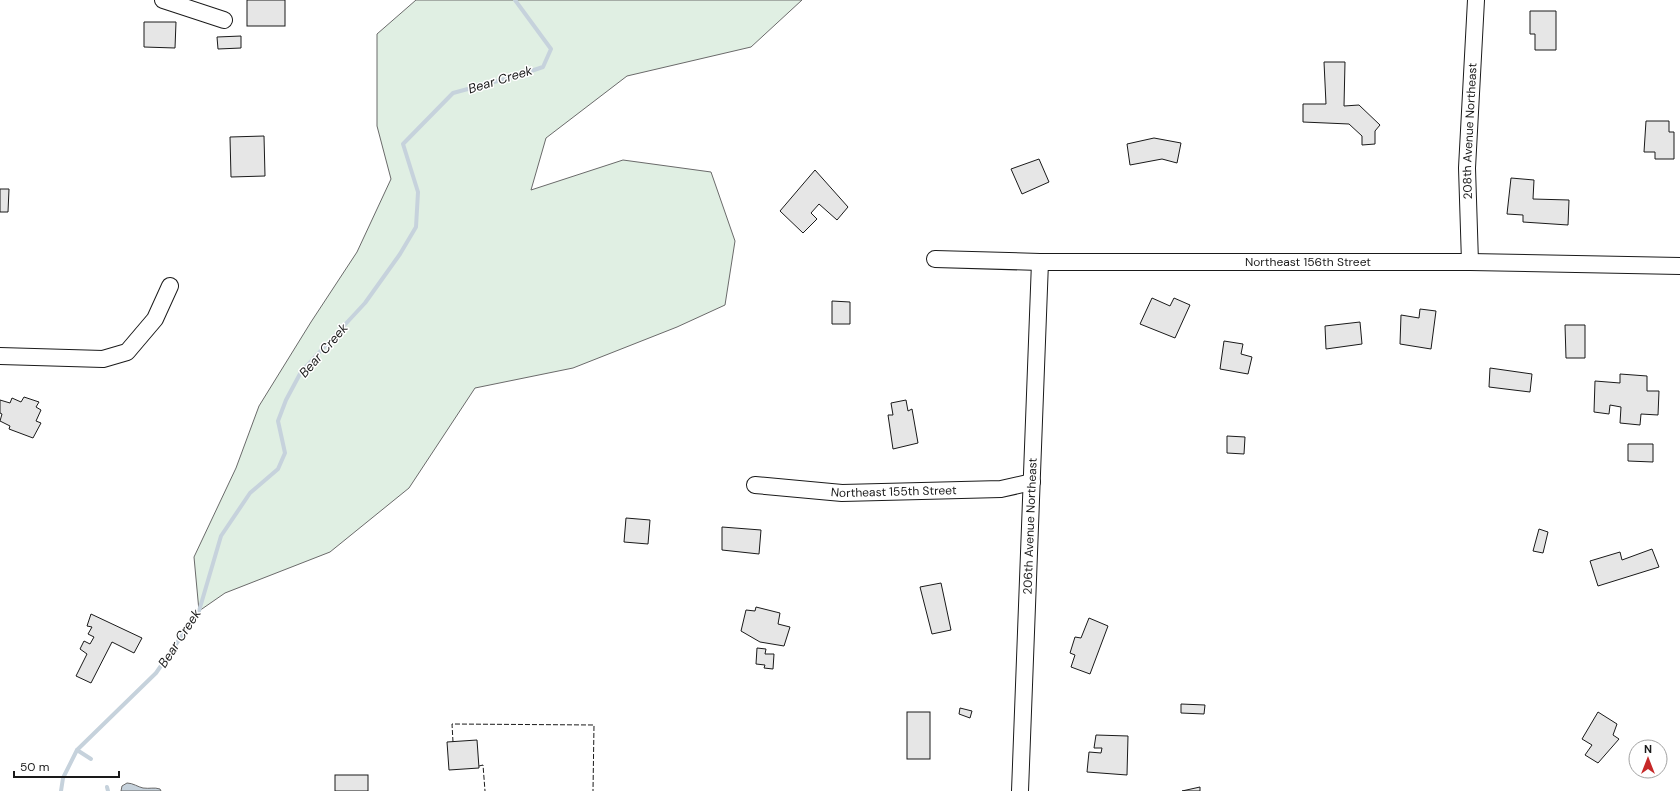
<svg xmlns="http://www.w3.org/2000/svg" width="1680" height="791" viewBox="0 0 1680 791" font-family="'DM Sans',sans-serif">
<rect width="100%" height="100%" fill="#fff"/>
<!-- green -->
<path fill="#e0efe3" stroke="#6a6a6a" d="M 416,0 L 802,0 L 751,47 L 627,76 L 546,138 L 531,190 L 623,160 L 711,172 L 735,241 L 725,305 L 677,327 L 573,368 L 475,388 L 409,488 L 330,552 L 225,593 L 199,611 L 194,557 L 236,468 L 259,406 L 311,322 L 357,252 L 391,179 L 377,126 L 377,34 Z"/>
<!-- water -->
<path fill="#c6d2dc" stroke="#6a6a6a" d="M 127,783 C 133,783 138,787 143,788 C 150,789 154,787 160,789 L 161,791 L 121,791 L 122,786 Z"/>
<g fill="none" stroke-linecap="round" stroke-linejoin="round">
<!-- stream -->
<g stroke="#c6d2dc" stroke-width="4">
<path d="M 77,750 L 91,759"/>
<path d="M 107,787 L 108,791"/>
<path d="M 61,791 L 63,778 L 77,750 L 156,673 L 199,611 L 221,536 L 250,493 L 278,469 L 285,453 L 278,421 L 286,400 L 301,372 L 365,303 L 400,254 L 416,227 L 418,192 L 403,144 L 453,93 L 516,76 L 543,67 L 551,49 L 515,0"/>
</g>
</g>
<!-- building -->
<g fill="#e6e6e6" stroke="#1a1a1a">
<rect x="247" y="0" width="38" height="26"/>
<path d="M 1530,11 L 1556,11 L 1556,50 L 1535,50 L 1535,34 L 1530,34 Z"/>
<path d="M 144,22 L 176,22 L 175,48 L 144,47 Z"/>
<path d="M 241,36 L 241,48 L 218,49 L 217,37 Z"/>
<path d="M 1324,62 L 1345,62 L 1344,106 L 1359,105 L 1380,125 L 1375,131 L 1375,144 L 1362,145 L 1362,136 L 1349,124 L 1303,122 L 1303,104 L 1326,104 Z"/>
<path d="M 1646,121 L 1669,121 L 1669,132 L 1674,132 L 1674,159 L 1655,159 L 1655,152 L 1644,152 Z"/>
<path d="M 264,136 L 265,176 L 231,177 L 230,137 Z"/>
<path d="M 1154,138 L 1181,143 L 1177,163 L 1162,159 L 1130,165 L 1127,144 Z"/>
<path d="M 1039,159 L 1049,182 L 1022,194 L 1011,169 Z"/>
<path d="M 815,170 L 848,207 L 837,220 L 819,204 L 811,213 L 817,219 L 803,233 L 780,211 Z"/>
<path d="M 1511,178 L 1534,180 L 1533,199 L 1569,200 L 1568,225 L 1523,222 L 1523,215 L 1507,214 Z"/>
<path d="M 0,189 L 9,189 L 8,212 L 0,212 Z"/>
<path d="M 1152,298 L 1170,306 L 1174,298 L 1190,305 L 1175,338 L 1140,324 Z"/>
<path d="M 832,301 L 850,302 L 850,324 L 832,324 Z"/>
<path d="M 1420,309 L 1436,311 L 1431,349 L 1400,344 L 1401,315 L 1419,318 Z"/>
<path d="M 1360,322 L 1362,344 L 1326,349 L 1325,326 Z"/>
<path d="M 1565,325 L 1585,325 L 1585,358 L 1566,358 Z"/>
<path d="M 1224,341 L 1243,344 L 1241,354 L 1252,357 L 1248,374 L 1220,369 Z"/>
<path d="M 1490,368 L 1532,374 L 1530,392 L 1489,387 Z"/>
<path d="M 1620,374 L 1647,376 L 1647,391 L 1659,391 L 1658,415 L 1641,414 L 1640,425 L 1620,423 L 1621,407 L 1610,405 L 1609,414 L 1594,412 L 1595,381 L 1620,383 Z"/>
<path d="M 24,397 L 39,402 L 36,407 L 41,410 L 36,421 L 41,423 L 33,438 L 9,429 L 10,426 L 0,421 L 2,414 L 0,413 L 0,400 L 10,403 L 12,398 L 21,402 Z"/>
<path d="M 906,400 L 908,411 L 912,409 L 918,443 L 893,449 L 888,415 L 893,415 L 891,403 Z"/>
<path d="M 1227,436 L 1245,437 L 1244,454 L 1227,453 Z"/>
<path d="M 1628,444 L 1653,444 L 1653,462 L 1628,461 Z"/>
<path d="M 626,518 L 650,520 L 648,544 L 624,542 Z"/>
<path d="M 722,527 L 761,530 L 759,554 L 722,550 Z"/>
<path d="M 1539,529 L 1548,532 L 1543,553 L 1533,551 Z"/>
<path d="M 1652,549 L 1659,567 L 1598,586 L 1590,561 L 1620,552 L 1622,560 Z"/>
<path d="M 941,583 L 951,630 L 932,634 L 920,587 Z"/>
<path d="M 756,607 L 780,613 L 778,624 L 790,627 L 784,646 L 760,642 L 741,631 L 746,610 L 755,611 Z"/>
<path d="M 91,614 L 142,638 L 134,653 L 112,642 L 91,683 L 76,676 L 87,654 L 80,649 L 84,641 L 90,644 L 94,637 L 88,634 L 92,627 L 87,626 Z"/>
<path d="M 1089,618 L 1108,626 L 1090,674 L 1071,667 L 1075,655 L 1070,653 L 1075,637 L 1081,638 Z"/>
<path d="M 757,648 L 766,649 L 765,654 L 774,654 L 773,669 L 764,668 L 765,665 L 756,664 Z"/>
<path d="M 1181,704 L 1205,705 L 1204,714 L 1181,713 Z"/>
<path d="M 960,708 L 972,711 L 970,718 L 959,714 Z"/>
<rect x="907" y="712" width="23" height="47"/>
<path d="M 1598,712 L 1617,724 L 1613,735 L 1619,739 L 1598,763 L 1585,755 L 1592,745 L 1582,739 Z"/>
<path d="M 1096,735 L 1128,736 L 1127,775 L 1087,772 L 1089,752 L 1101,753 L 1102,748 L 1094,748 Z"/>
<path d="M 477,740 L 479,768 L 449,770 L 447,742 Z"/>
<rect x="335" y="775" width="33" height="16"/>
<path d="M 1200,787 L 1200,791 L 1182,791 Z"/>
</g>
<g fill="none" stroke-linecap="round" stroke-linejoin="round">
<defs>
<g id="minor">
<path d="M 163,0 L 224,20"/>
<path id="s1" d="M 935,259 L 1040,262 L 1470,262 L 1680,266"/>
<path id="s2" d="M 1470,262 L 1467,168 L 1476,0"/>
<path d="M 0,356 L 103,359 L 127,352 L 155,319 L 170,286"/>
<path id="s3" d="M 755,485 L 842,493 L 1001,489 L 1032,482"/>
<path id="s4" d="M 1020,791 L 1040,262"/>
</g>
</defs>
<!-- minor casing -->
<use href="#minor" stroke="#1a1a1a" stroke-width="18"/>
<!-- minor -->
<use href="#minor" stroke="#fff" stroke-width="16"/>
<!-- fence -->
<g stroke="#1a1a1a" stroke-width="1" stroke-dasharray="5 2" stroke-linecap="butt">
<path d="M 453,742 L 452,724 L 594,725 L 593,791"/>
<path d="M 479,766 L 483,765 L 485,791"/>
</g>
</g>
<g text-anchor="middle" stroke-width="3" stroke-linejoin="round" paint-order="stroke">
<!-- street labels -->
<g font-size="12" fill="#1a1a1a" stroke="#fff">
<text dy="4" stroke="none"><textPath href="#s2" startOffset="131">208th Avenue Northeast</textPath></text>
<text dy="4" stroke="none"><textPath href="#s1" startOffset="373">Northeast 156th Street</textPath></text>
<text dy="4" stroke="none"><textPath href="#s3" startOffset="139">Northeast 155th Street</textPath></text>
<text dy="4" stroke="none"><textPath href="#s4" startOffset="265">206th Avenue Northeast</textPath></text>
</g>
<!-- water labels -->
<g font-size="13" font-style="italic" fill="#1a1a1a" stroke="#fff">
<text transform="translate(500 79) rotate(-17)" y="5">Bear Creek</text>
<text transform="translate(323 350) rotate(-49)" y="5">Bear Creek</text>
<text transform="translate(179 638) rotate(-57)" y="5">Bear Creek</text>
</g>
</g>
<!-- north arrow -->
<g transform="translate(1648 759)"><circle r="19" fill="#ffffff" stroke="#a3a3a3"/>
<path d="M0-3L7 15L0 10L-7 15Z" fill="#c62828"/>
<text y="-6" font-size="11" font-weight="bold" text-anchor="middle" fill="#1a1a1a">N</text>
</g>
<!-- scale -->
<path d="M14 771v6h105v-6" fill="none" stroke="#1a1a1a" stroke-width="2"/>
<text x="20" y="771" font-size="12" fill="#1a1a1a" stroke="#ffffff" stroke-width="3" paint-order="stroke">50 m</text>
</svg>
